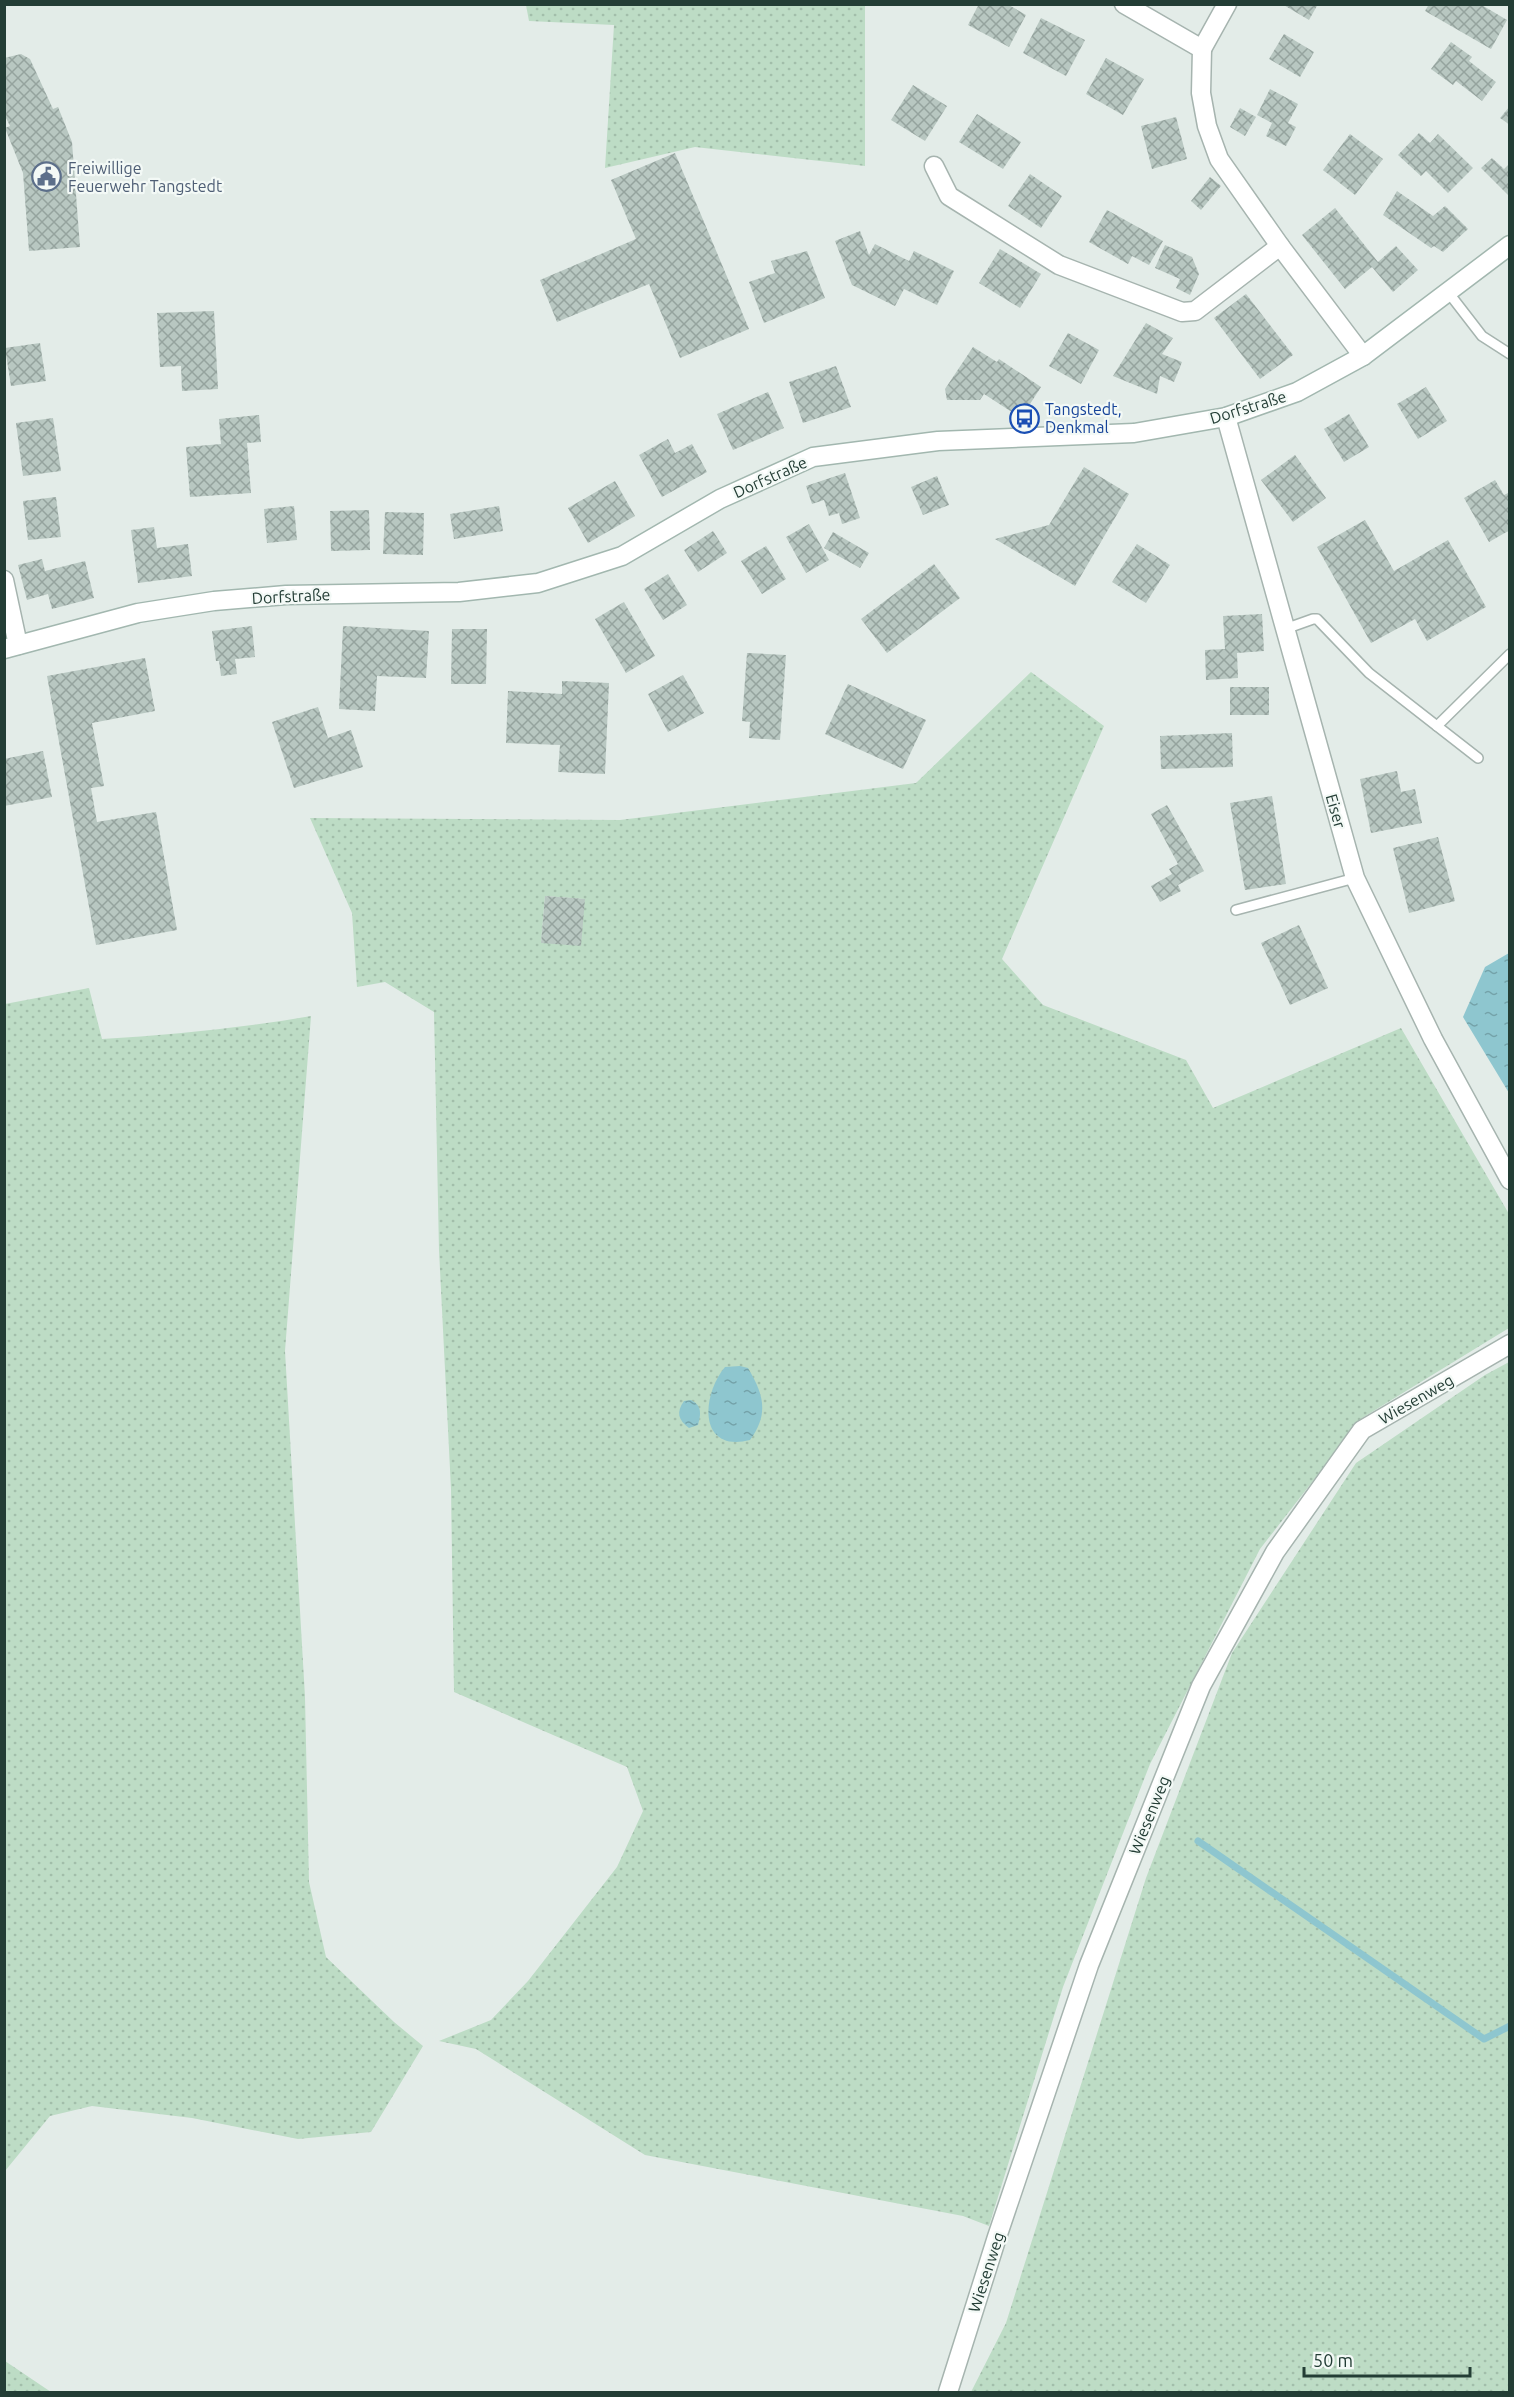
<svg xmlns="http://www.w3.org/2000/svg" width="1514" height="2397" viewBox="0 0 1514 2397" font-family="Ubuntu,sans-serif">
<defs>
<pattern id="grass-dots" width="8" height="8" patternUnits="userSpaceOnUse" patternTransform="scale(1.5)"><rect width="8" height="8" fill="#bddcc5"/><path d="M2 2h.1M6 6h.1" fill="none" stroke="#a2beaa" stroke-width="1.8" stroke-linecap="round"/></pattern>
<pattern id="water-ripples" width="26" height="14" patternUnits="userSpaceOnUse" patternTransform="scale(1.5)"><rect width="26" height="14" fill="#8ec6cf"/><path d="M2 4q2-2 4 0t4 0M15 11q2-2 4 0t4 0" fill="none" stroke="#74a2a9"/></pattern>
<pattern id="building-cross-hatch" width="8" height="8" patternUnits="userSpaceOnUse" patternTransform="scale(1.5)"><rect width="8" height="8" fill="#b8c7c1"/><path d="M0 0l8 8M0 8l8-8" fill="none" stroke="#95a39e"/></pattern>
</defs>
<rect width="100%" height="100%" fill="#e3ece8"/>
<!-- grass -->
<g fill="url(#grass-dots)" fill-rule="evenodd">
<path d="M 526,5 L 865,5 L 865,166 L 695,147 L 605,168 L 614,25 L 529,21 Z"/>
<path d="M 1031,672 L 1104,726 L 1002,959 L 1043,1005 L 1186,1060 L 1213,1108 L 1401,1028 L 1509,1214 L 1509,1328 L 1362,1418 L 1260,1549 L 1150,1764 L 1063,1987 L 989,2226 L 963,2216 L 645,2155 L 476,2049 L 439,2041 L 491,2020 L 528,1981 L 617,1867 L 643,1811 L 627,1767 L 454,1692 L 451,1489 L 439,1250 L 434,1012 L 385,982 L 357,987 L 352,913 L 310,818 L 620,820 L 916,783 ZM 545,896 L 584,899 L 541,942 Z"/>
<path d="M 89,988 L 102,1039 C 172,1035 242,1028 311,1016 L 285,1351 L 305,1697 L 309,1882 L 326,1957 L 394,2022 L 423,2046 L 371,2132 L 298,2139 L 192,2118 L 92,2106 L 50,2116 L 5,2171 L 5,1004 Z"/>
<path d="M 1509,1362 L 1509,2392 L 971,2392 L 1006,2323 L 1146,1878 L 1232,1653 L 1356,1463 L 1485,1375 Z"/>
<path d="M 4,2361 L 5,2361 L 51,2392 L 5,2392 Z"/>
</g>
<!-- water -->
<g fill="url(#water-ripples)">
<path d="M 1509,953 L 1509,1093 L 1463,1017 L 1485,967 Z"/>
<path d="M 740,1366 L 748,1368 C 764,1395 769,1414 750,1440 C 698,1453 701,1396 725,1367 Z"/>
<path d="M 691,1400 C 702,1406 701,1413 698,1425 L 689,1428 C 678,1420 676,1412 684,1401 Z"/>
</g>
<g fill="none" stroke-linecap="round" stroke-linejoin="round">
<!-- stream -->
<path stroke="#8ec6cf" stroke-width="7" d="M 1198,1841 L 1484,2039 L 1510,2026"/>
</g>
<!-- building -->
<g fill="url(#building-cross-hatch)">
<path d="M 979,4 L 1007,4 L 1026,15 L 1009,47 L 968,25 Z"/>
<path d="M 1282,4 L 1318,4 L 1309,20 Z"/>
<path d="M 1429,4 L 1480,4 L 1507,20 L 1491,49 L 1425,11 Z"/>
<path d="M 1041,18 L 1085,40 L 1066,76 L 1023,53 Z"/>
<path d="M 1284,34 L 1314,52 L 1300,77 L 1269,59 Z"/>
<path d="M 1451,42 L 1472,57 L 1469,61 L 1496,82 L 1482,101 L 1456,81 L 1453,85 L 1431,69 Z"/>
<path d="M 21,54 L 30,59 L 53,109 L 58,107 L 72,142 L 80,247 L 29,251 L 23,173 L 5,128 L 10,126 L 4,114 L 4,58 Z"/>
<path d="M 1106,58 L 1144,79 L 1123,115 L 1086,94 Z"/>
<path d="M 913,85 L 947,106 L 925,141 L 891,120 Z"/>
<path d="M 1270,89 L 1298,104 L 1288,123 L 1296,127 L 1286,146 L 1266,136 L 1272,123 L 1257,115 Z"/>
<path d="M 1510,106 L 1510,125 L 1500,118 Z"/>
<path d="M 1240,108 L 1256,117 L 1245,136 L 1230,127 Z"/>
<path d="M 977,114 L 1021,142 L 1003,169 L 959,142 Z"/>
<path d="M 1176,117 L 1187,159 L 1152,169 L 1141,126 Z"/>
<path d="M 1419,133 L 1430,143 L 1438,134 L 1473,168 L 1448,193 L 1426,171 L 1421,176 L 1398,155 Z"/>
<path d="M 1350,134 L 1383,159 L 1355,195 L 1323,170 Z"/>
<path d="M 675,153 L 749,329 L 680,358 L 649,284 L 557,322 L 540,280 L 636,239 L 611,180 Z"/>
<path d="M 1492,158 L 1504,169 L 1510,163 L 1510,197 L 1481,168 Z"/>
<path d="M 1030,174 L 1062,196 L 1041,228 L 1008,206 Z"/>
<path d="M 1210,177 L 1221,186 L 1201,210 L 1191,201 Z"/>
<path d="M 1397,191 L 1433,216 L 1445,206 L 1468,229 L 1443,252 L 1434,246 L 1431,248 L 1383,215 Z"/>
<path d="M 1335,208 L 1378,262 L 1396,246 L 1418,270 L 1393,292 L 1372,267 L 1345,289 L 1302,235 Z"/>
<path d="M 1107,210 L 1163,241 L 1149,265 L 1132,256 L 1128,264 L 1089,242 Z"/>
<path d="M 860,231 L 869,255 L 875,244 L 909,261 L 914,251 L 954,271 L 937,305 L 904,289 L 895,306 L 852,285 L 835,241 Z"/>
<path d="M 1165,245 L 1192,257 L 1199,274 L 1190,295 L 1176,288 L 1180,279 L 1155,268 Z"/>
<path d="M 1000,249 L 1041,274 L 1020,308 L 979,283 Z"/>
<path d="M 807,251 L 825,298 L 764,323 L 749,282 L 775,273 L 771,261 Z"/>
<path d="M 1246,294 L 1293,355 L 1260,379 L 1214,318 Z"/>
<path d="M 214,311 L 218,389 L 182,391 L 181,366 L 160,367 L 157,313 Z"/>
<path d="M 1146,323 L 1173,338 L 1162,354 L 1182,362 L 1174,382 L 1160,376 L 1157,394 L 1113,376 Z"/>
<path d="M 1068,333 L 1099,350 L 1081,384 L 1049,366 Z"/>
<path d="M 40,343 L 46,381 L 11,386 L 5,348 Z"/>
<path d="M 973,347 L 997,362 L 999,359 L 1041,387 L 1021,418 L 984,394 L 980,400 L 947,400 L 945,389 Z"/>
<path d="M 836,366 L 851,407 L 803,423 L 789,382 Z"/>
<path d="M 1426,387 L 1447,421 L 1418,439 L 1397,404 Z"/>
<path d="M 768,392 L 784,428 L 733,450 L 717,414 Z"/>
<path d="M 1349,414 L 1369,447 L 1344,462 L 1324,429 Z"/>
<path d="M 259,415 L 261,442 L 247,443 L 251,493 L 190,497 L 186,447 L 221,444 L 219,419 Z"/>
<path d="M 53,418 L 61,471 L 23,476 L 16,423 Z"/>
<path d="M 668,439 L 675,453 L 692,444 L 707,472 L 662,497 L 639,455 Z"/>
<path d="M 1295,455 L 1326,498 L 1293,522 L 1261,480 Z"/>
<path d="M 1084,467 L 1129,494 L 1075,586 L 995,539 L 1049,525 Z"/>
<path d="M 845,473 L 860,518 L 842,524 L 839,513 L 829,516 L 824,500 L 812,504 L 806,486 Z"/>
<path d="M 937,476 L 949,505 L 923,515 L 911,487 Z"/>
<path d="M 1495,480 L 1504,495 L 1510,492 L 1510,530 L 1489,542 L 1464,498 Z"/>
<path d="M 615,481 L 635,516 L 588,543 L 568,508 Z"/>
<path d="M 56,497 L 61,537 L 28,540 L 23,501 Z"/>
<path d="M 294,506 L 297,540 L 267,543 L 264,509 Z"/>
<path d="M 499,506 L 503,531 L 454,539 L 450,514 Z"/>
<path d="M 369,510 L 370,550 L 331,551 L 330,511 Z"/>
<path d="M 385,512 L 424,513 L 423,555 L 383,554 Z"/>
<path d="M 1365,520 L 1394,571 L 1448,540 L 1486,607 L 1427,641 L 1415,619 L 1371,643 L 1317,547 Z"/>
<path d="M 809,524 L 829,560 L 806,573 L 786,537 Z"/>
<path d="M 154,527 L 157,548 L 188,544 L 192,576 L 138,583 L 131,530 Z"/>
<path d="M 713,531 L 727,553 L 698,572 L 684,550 Z"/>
<path d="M 833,532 L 869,553 L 860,568 L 824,548 Z"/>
<path d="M 1137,544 L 1170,565 L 1146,603 L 1112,582 Z"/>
<path d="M 766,546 L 786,579 L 762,594 L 741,561 Z"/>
<path d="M 42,559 L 45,571 L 85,561 L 94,598 L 52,609 L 48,594 L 27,600 L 18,565 Z"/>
<path d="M 934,564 L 960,598 L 887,653 L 861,619 Z"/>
<path d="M 668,574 L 687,605 L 663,620 L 644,589 Z"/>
<path d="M 624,602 L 655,656 L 626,673 L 595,619 Z"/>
<path d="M 1262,614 L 1264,651 L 1237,653 L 1238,678 L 1206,680 L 1205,650 L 1225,649 L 1223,616 Z"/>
<path d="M 252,626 L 255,657 L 235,659 L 237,674 L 221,676 L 219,661 L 216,661 L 212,631 Z"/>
<path d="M 343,626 L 429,631 L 426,678 L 377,676 L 375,711 L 339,709 Z"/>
<path d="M 452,629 L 487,629 L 486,684 L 451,684 Z"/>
<path d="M 747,653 L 786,655 L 780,740 L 749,738 L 750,722 L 742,721 Z"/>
<path d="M 145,658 L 155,711 L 92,723 L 104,786 L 91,788 L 97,822 L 156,812 L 177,930 L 96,945 L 47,676 Z"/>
<path d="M 683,675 L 704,713 L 668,732 L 648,694 Z"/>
<path d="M 562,681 L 609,683 L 605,774 L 558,772 L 560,745 L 506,743 L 508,691 L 562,694 Z"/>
<path d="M 848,684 L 926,720 L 903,769 L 825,734 Z"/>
<rect x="1230" y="687" width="39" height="28"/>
<path d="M 318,707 L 328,738 L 351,730 L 363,767 L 294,788 L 272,722 Z"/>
<path d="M 1232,733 L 1233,767 L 1161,769 L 1160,736 Z"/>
<path d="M 43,751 L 52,797 L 4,806 L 4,759 Z"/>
<path d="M 1397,771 L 1401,792 L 1415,789 L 1422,823 L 1371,833 L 1360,779 Z"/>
<path d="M 1272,796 L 1286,884 L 1245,890 L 1230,803 Z"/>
<path d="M 1167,805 L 1204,871 L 1178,885 L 1181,891 L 1160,902 L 1151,886 L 1172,874 L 1169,869 L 1178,864 L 1151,814 Z"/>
<path d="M 1438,837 L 1455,901 L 1409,913 L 1393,848 Z"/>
<path d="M 545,896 L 585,899 L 581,946 L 541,943 Z"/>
<path d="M 1299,925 L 1328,988 L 1290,1005 L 1261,943 Z"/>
</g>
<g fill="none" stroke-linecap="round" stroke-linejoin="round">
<defs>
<g id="lane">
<path d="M 1448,292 L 1482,336 L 1510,354"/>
<path d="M 1285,629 L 1313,619 L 1317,619 L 1369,673 L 1478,758"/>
<path d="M 1437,726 L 1510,654"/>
<path d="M 1236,910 L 1355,878"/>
</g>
<g id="street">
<path d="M 1124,4 L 1202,49 L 1201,93 L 1207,126 L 1219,159 L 1280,246 L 1363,356"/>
<path d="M 1202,49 L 1227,4"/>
<path d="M 934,166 L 949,196 L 1059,265 L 1182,312 L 1195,311 L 1280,246"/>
<path d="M 1226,417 L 1355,878 L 1433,1039 L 1510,1180"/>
<path d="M 4,580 L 18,645"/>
<path d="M 948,2392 L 997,2237 L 1089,1965 L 1201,1686 L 1275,1552 L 1362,1430 L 1510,1344"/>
</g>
<path id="secondary" d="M 4,649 L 138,613 L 214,601 L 286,595 L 459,592 L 538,583 L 622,556 L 720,499 L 813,457 L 938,441 L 1134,433 L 1226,417 L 1297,392 L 1363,356 L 1510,245"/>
</defs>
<!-- lane casing -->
<use href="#lane" stroke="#a6b4af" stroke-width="12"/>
<!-- street casing -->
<use href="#street" stroke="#a6b4af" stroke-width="21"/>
<!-- secondary casing -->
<use href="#secondary" stroke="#a2b7af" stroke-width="21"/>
<!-- lane -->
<use href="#lane" stroke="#fff" stroke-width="9"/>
<!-- street -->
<use href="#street" stroke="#fff" stroke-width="18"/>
<!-- secondary -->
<use href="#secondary" stroke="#fff" stroke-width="18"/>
</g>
<!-- icons -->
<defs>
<symbol id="civic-ring" viewBox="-11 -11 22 22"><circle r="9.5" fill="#f3f9f6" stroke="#5c6f8a" stroke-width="1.5"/><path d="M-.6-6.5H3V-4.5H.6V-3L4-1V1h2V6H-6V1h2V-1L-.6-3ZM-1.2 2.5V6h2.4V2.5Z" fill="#5c6f8a"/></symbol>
<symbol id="bus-ring" viewBox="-11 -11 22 22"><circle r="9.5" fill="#f3f9f6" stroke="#1a4fb4" stroke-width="1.5"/><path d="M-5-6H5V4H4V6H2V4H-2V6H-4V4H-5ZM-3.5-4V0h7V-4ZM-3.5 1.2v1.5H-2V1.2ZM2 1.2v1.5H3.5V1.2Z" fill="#1a4fb4"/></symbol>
</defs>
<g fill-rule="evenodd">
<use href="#civic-ring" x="30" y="160" width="33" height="33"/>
<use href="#bus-ring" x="1008" y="402" width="33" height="33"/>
</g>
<g text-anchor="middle" stroke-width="4.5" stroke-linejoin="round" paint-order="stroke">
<!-- service labels -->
<g font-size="16" fill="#4e5e75" stroke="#f3f9f6" text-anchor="start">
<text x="68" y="174">Freiwillige<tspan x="68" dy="18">Feuerwehr Tangstedt</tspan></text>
</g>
<!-- street labels -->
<g font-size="16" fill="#233d35" stroke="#f3f9f6">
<text transform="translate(1248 407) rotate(-17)" y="6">Dorfstraße</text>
<text transform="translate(770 477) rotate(-24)" y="6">Dorfstraße</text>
<text transform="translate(291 596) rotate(-3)" y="6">Dorfstraße</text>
<text transform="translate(1336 811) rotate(74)" y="6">Eiser</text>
<text transform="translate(1416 1399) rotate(-30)" y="6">Wiesenweg</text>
<text transform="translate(1149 1815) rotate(-68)" y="6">Wiesenweg</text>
<text transform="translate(986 2272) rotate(-72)" y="6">Wiesenweg</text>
</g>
<!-- transit labels -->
<g font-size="16" fill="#164399" stroke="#f3f9f6" text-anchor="start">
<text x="1045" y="415">Tangstedt,<tspan x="1045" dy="18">Denkmal</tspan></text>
</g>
</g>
<!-- border -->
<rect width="1514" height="2397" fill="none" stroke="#233d35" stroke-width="12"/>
<!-- scale -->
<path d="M1304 2367v9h166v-9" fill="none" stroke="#233d35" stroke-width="3"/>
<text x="1313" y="2367" font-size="18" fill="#233d35" stroke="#f3f9f6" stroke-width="4.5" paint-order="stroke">50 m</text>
</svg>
